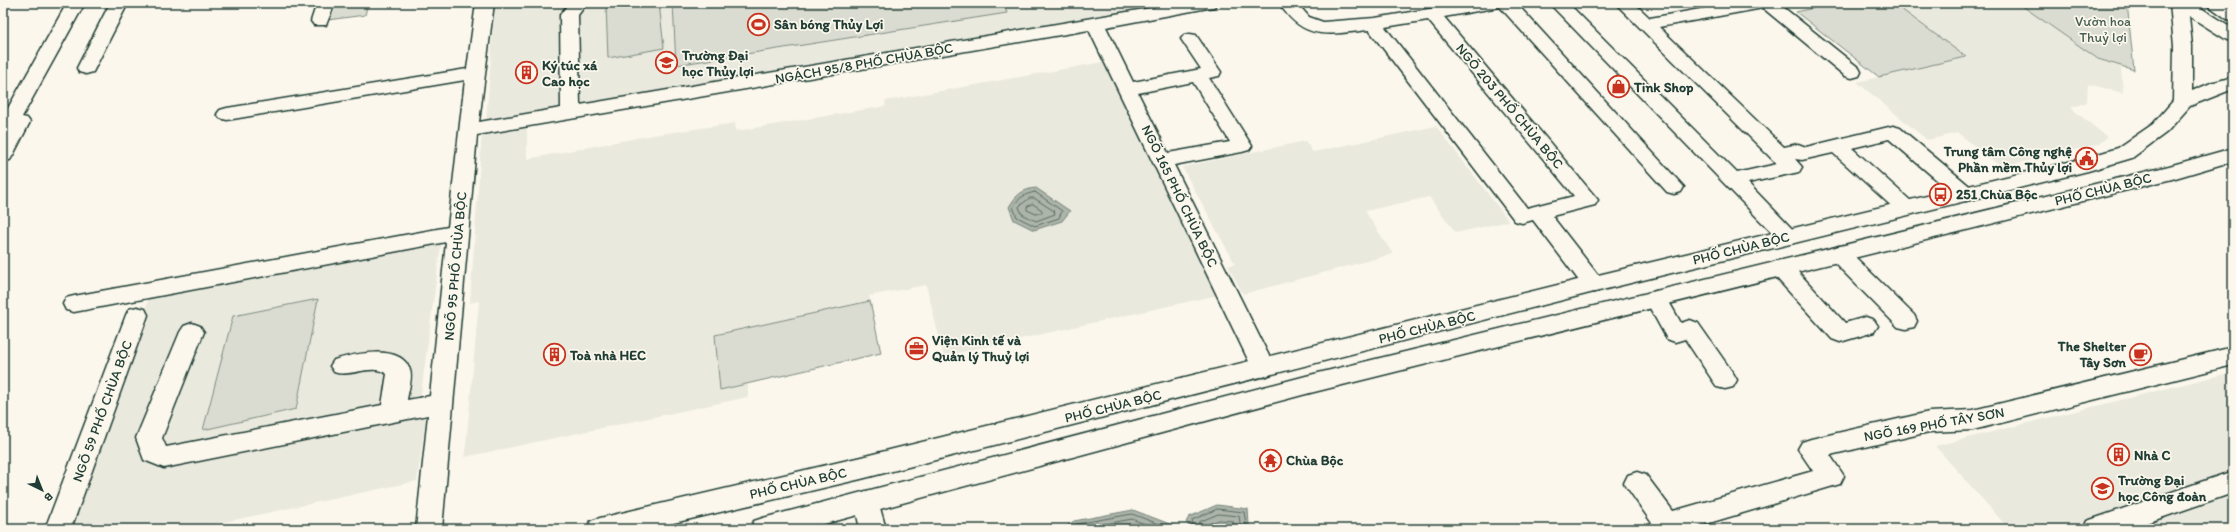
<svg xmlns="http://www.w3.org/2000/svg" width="2236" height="532" viewBox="0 0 2236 532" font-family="Itim,sans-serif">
<rect width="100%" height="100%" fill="#fbf7ec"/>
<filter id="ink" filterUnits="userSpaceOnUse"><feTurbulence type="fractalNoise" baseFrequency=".025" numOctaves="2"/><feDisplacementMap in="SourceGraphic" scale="8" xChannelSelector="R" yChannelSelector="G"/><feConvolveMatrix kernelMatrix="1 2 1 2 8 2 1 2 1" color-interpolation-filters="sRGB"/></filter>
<g filter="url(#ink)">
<!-- built -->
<g fill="#eae9de">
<path d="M 495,3 L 1198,3 L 486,123 Z"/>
<path d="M 1836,3 L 2018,3 L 2098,59 L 2121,66 L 2123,93 L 2088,84 L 2087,102 L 2071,108 L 2107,137 L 2099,144 L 2001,167 L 1958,133 L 1927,140 L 1857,82 L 1879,77 L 1796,12 Z"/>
<path d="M 1103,62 L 1218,295 L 944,356 L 926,285 L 869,296 L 881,353 L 748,384 L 748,397 L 465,457 L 479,301 L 470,303 L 482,132 L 527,124 L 527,159 L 647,136 L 735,123 L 736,131 L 886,106 L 885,101 Z"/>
<path d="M 1436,126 L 1509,221 L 1456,233 L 1429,197 L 1365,211 L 1393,254 L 1243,294 L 1228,266 L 1235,264 L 1182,167 L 1305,141 L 1313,152 Z"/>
<path d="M 441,244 L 420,401 L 428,401 L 417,481 L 192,529 L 68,529 L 149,298 Z"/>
<path d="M 2233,372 L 2233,529 L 2009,529 L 1935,446 Z"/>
</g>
<!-- green -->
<g fill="#dbdcd1" stroke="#7d8c82">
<path d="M 326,3 L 368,3 L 365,15 L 320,21 Z"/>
<path d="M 617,3 L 659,3 L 664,48 L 608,58 L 606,5 Z"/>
<path d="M 673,3 L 1003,3 L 1007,13 L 676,65 Z"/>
<path d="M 1836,3 L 1893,3 L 1966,57 L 1879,77 L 1796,12 Z"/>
<path d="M 2018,3 L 2127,3 L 2134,70 L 2098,59 Z"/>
<path d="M 318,299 L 296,409 L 203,430 L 233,316 Z"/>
<path d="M 870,301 L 881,353 L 720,390 L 715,335 Z"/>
</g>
<!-- water -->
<g fill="#adb4aa" stroke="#74847b">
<path d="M 1036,188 L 1070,211 L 1062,221 L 1034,230 L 1014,220 L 1009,207 C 1016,195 1023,189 1036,188 Z"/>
<path d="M 1217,505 L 1248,509 L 1249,525 L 1252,529 L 1191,529 L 1186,522 L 1189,517 Z"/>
<path d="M 1133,510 L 1175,526 L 1177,529 L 1062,529 L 1074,521 Z"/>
</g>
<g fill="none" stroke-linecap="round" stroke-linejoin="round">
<!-- shore -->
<g stroke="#586d63" stroke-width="1">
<path d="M 1035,192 L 1062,211 L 1059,218 L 1035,226 L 1017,217 L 1013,207 C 1018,198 1025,194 1035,192 Z"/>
<path d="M 1030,198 L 1034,198 L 1054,211 L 1055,214 L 1036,221 L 1022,214 L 1019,207 Z"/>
<path d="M 1033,204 L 1042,210 L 1042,213 L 1036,214 L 1027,210 L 1027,207 Z"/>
<path d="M 1069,529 L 1076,524 L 1132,514 L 1172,529"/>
<path d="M 1078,529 L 1132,519 L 1158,529"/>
<path d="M 1194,529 L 1192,520 L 1217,509 L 1244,512 L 1247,529"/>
<path d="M 1199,529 L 1199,522 L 1218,514 L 1239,516 L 1241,529"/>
<path d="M 1205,529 L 1206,525 L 1219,520 L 1233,521 L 1234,529"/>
</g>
<defs>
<g id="minor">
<path d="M 67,3 L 85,3 L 22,117 L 27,118 L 30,122 L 13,155 L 10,160 L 3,161 L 3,117 Z"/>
<path d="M 110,3 L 128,3 L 93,72 L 86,74 L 79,72 L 77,68 Z"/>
<path d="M 317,3 L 335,3 L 326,25 L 314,25 L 311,21 Z"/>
<path d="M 476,3 L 494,3 L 479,122 L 561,108 L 560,15 L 569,3 L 587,3 L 578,15 L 580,105 L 1180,3 L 1217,3 L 1214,7 L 1208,8 L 1106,27 L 1133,82 L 1201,69 L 1181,39 L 1184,35 L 1190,34 L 1196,35 L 1221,72 L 1219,76 L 1209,78 L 1252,146 L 1249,150 L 1242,152 L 1174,165 L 1275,368 L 1271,374 L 1263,377 L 1255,374 L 1089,30 L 477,135 L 442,529 L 416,529 L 428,415 L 164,468 L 144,460 L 136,438 L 180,332 L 184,326 L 192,323 L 200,326 L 204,332 L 162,438 L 166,447 L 382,405 L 387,374 C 372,363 350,378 334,372 L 330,366 L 334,360 C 353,354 401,343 410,370 C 413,377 408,392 407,400 L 430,396 L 446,242 L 74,312 L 66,310 L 63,304 L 66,298 L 74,296 L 448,227 L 465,80 L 227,120 L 220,118 L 217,114 L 220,110 L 227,108 L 467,69 ZM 1193,82 L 1230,142 L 1168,153 L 1138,93 Z"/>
<path d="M 1279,3 L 1297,3 L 1309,17 L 1323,22 L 1375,18 L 1465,3 L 1516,3 L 1684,187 L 1681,192 L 1674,194 L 1667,192 L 1500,7 L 1444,17 L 1598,200 L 1595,205 L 1552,216 L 1605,284 L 1602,290 L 1594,292 L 1586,290 L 1533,220 L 1522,223 L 1515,221 L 1369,30 C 1328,34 1304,42 1279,3 ZM 1428,20 L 1574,196 L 1527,208 L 1385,27 Z"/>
<path d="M 1549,3 L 1568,3 L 1737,173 L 1777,164 L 1615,3 L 1634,3 L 1650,18 L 1734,3 L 1778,3 L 1859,68 L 1861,72 L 1859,76 L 1852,78 L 1845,76 L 1763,8 L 1659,27 L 1784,147 L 1798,144 L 1806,147 L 1893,126 L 1900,128 L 1973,189 L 1976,194 L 1973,199 L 1966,201 L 1959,199 L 1889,139 L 1852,148 L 1912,202 L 1915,207 L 1912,212 L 1905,214 L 1898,212 L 1833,153 L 1802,160 L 1795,159 L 1802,167 L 1799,172 L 1748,183 L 1800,237 L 1797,242 L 1789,244 L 1781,242 Z"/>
<path d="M 1839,246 L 1847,249 L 1914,315 L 1917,321 L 1914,327 L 1906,329 L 1898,327 L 1831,259 L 1828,254 L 1831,249 Z"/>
<path d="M 1781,260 L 1789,262 L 1845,323 L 1866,317 L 1874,320 L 1878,326 L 1874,332 L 1840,342 L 1832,339 L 1773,274 L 1770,268 L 1773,262 Z"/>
<path d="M 1656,291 L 1664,293 L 1681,323 L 1690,320 L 1698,323 L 1733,373 L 1737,380 L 1733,387 L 1725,389 L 1717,387 L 1685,339 L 1675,342 L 1667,339 L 1645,299 L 1648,293 Z"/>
<path d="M 137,307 L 145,309 L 148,315 L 71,529 L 45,529 L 126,315 L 129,309 Z"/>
<path d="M 2233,347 L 2233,365 L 1973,430 L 1929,432 L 1830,455 L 1844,476 L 1840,484 L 1689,529 L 1656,529 L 1624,483 L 1628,475 L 1637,472 L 1646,475 L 1673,511 L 1813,471 L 1798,449 L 1802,442 L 1811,439 L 1929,412 L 1973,410 Z"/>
<path d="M 2233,471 L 2233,493 L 2129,529 L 2083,529 L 2087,521 Z"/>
<path d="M 867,491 L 876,494 L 886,529 L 860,529 L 854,502 L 858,494 Z"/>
</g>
<g id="major">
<path d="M 2170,3 L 2193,3 L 2233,28 L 2233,41 L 2227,40 L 2189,16 L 2192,46 L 2192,91 L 2211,83 L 2233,77 L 2233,89 L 2190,106 L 2167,132 L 2132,158 L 2088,171 L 1594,292 L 861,479 L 648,529 L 587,529 L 591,521 L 600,518 L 861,457 L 1594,276 L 2085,158 L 2118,148 L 2153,124 L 2173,101 L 2174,46 Z"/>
<path d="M 2205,3 L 2226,3 L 2233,7 L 2233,20 L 2227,19 Z"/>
<path d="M 2233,148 L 2233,161 L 2172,179 L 1306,394 L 806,529 L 750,529 L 754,521 L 763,518 L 1306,376 L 2169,166 Z"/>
</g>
</defs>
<!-- minor casing -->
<use href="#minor" stroke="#1f3d34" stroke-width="3"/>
<!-- major casing -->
<use href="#major" stroke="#1f3d34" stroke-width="3"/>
<!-- minor -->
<use href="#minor" fill="#fbf7ec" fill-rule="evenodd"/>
<!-- major -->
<use href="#major" fill="#fbf7ec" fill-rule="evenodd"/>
</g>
</g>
<!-- icons -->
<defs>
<symbol id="stadium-ring" viewBox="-11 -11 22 22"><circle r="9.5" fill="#fbf7ec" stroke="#c8321e" stroke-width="1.5"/><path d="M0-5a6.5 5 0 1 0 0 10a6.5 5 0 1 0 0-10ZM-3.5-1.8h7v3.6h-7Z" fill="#c8321e"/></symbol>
<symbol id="university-ring" viewBox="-11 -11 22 22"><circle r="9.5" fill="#fbf7ec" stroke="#c8321e" stroke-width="1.5"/><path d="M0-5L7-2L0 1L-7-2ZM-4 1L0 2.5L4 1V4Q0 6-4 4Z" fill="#c8321e"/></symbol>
<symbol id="building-ring" viewBox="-11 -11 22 22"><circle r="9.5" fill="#fbf7ec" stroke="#c8321e" stroke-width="1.5"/><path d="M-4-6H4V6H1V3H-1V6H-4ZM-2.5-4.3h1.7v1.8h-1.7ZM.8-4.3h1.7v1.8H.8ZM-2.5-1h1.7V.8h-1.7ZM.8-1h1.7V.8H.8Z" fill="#c8321e"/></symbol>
<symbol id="shop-ring" viewBox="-11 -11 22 22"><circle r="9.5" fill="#fbf7ec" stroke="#c8321e" stroke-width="1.5"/><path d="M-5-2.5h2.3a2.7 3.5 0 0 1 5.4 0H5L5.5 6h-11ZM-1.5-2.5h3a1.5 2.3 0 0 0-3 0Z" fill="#c8321e"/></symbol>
<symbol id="civic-ring" viewBox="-11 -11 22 22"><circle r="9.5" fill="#fbf7ec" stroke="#c8321e" stroke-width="1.5"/><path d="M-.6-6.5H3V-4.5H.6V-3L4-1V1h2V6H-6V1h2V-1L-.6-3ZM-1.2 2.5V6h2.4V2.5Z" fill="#c8321e"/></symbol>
<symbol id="bus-ring" viewBox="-11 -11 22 22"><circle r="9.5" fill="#fbf7ec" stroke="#c8321e" stroke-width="1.5"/><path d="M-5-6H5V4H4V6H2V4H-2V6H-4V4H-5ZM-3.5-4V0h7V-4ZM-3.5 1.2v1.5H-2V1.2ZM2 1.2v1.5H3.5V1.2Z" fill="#c8321e"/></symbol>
<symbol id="office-ring" viewBox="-11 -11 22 22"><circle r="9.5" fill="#fbf7ec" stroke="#c8321e" stroke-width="1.5"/><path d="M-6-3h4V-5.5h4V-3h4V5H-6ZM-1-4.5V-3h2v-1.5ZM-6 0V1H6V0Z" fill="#c8321e"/></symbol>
<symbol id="cafe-ring" viewBox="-11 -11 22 22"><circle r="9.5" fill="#fbf7ec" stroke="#c8321e" stroke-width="1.5"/><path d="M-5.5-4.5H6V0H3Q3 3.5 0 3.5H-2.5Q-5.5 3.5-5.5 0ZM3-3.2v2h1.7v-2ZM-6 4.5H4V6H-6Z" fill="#c8321e"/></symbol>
<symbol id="temple-ring" viewBox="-11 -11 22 22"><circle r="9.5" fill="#fbf7ec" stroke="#c8321e" stroke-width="1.5"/><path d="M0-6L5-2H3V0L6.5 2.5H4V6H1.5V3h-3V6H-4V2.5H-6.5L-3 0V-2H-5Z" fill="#c8321e"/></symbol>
</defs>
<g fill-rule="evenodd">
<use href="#stadium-ring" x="746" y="12" width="25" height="25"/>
<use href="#university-ring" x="654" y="50" width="25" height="25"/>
<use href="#building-ring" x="514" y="60" width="25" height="25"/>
<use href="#shop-ring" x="1606" y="74" width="25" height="25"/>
<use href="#civic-ring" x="2074" y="146" width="25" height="25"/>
<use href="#bus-ring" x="1928" y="182" width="25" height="25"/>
<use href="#office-ring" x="904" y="336" width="25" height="25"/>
<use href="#cafe-ring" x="2128" y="342" width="25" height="25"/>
<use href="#building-ring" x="542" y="342" width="25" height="25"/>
<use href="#building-ring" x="2106" y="442" width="25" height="25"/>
<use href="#temple-ring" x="1258" y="448" width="25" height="25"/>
<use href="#university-ring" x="2090" y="476" width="25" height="25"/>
</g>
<g text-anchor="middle" stroke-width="3.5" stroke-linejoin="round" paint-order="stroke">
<!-- park labels -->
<g font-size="14" fill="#455d53" stroke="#fbf7ec">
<text x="2103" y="26">Vườn hoa<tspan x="2103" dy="16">Thuỷ lợi</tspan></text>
</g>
<!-- poi labels -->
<g font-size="14" font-weight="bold" fill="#1f3d34" stroke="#fbf7ec" text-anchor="start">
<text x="774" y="29">Sân bóng Thủy Lợi</text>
<text x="682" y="60">Trường Đại<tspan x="682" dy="16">học Thủy lợi</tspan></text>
<text x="542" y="70">Ký túc xá<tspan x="542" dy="16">Cao học</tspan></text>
<text x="1634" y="92">Tink Shop</text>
<text x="2072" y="156" text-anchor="end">Trung tâm Công nghệ<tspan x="2072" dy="16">Phần mềm Thủy lợi</tspan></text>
<text x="1956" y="199">251 Chùa Bộc</text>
<text x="932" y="345">Viện Kinh tế và<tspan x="932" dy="16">Quản lý Thuỷ lợi</tspan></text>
<text x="2126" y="351" text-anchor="end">The Shelter<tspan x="2126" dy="16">Tây Sơn</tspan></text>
<text x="570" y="360">Toà nhà HEC</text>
<text x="2134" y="460">Nhà C</text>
<text x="1286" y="465">Chùa Bộc</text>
<text x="2118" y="485">Trường Đại<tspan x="2118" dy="16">học Công đoàn</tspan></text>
</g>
<!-- street labels -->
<g font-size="14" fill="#1f3d34" stroke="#fbf7ec">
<text transform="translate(864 63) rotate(-10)" y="5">NGÁCH 95/8 PHỐ CHÙA BỘC</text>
<text transform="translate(1510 106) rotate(50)" y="5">NGÕ 203 PHỐ CHÙA BỘC</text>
<text transform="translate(2103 189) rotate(-14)" y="5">PHỐ CHÙA BỘC</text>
<text transform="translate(1180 196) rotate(64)" y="5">NGÕ 165 PHỐ CHÙA BỘC</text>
<text transform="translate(1741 248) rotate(-14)" y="5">PHỐ CHÙA BỘC</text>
<text transform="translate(455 266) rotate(-85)" y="5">NGÕ 95 PHỐ CHÙA BỘC</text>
<text transform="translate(1427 327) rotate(-14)" y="5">PHỐ CHÙA BỘC</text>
<text transform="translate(1113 406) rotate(-14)" y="5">PHỐ CHÙA BỘC</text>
<text transform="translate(102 411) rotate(-70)" y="5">NGÕ 59 PHỐ CHÙA BỘC</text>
<text transform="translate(1934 424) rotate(-10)" y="5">NGÕ 169 PHỐ TÂY SƠN</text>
<text transform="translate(798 483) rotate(-13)" y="5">PHỐ CHÙA BỘC</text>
</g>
</g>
<!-- margin -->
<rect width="2236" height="532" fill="none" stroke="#fbf7ec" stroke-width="16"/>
<rect x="8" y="8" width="2220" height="516" fill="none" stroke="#1f3d34" stroke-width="1.5" filter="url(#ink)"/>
<!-- north arrow -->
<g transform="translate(42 490) rotate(137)" stroke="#fbf7ec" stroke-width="3" paint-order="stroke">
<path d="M0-3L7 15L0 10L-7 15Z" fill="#1f3d34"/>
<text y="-6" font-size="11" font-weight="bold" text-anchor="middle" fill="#1f3d34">B</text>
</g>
</svg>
